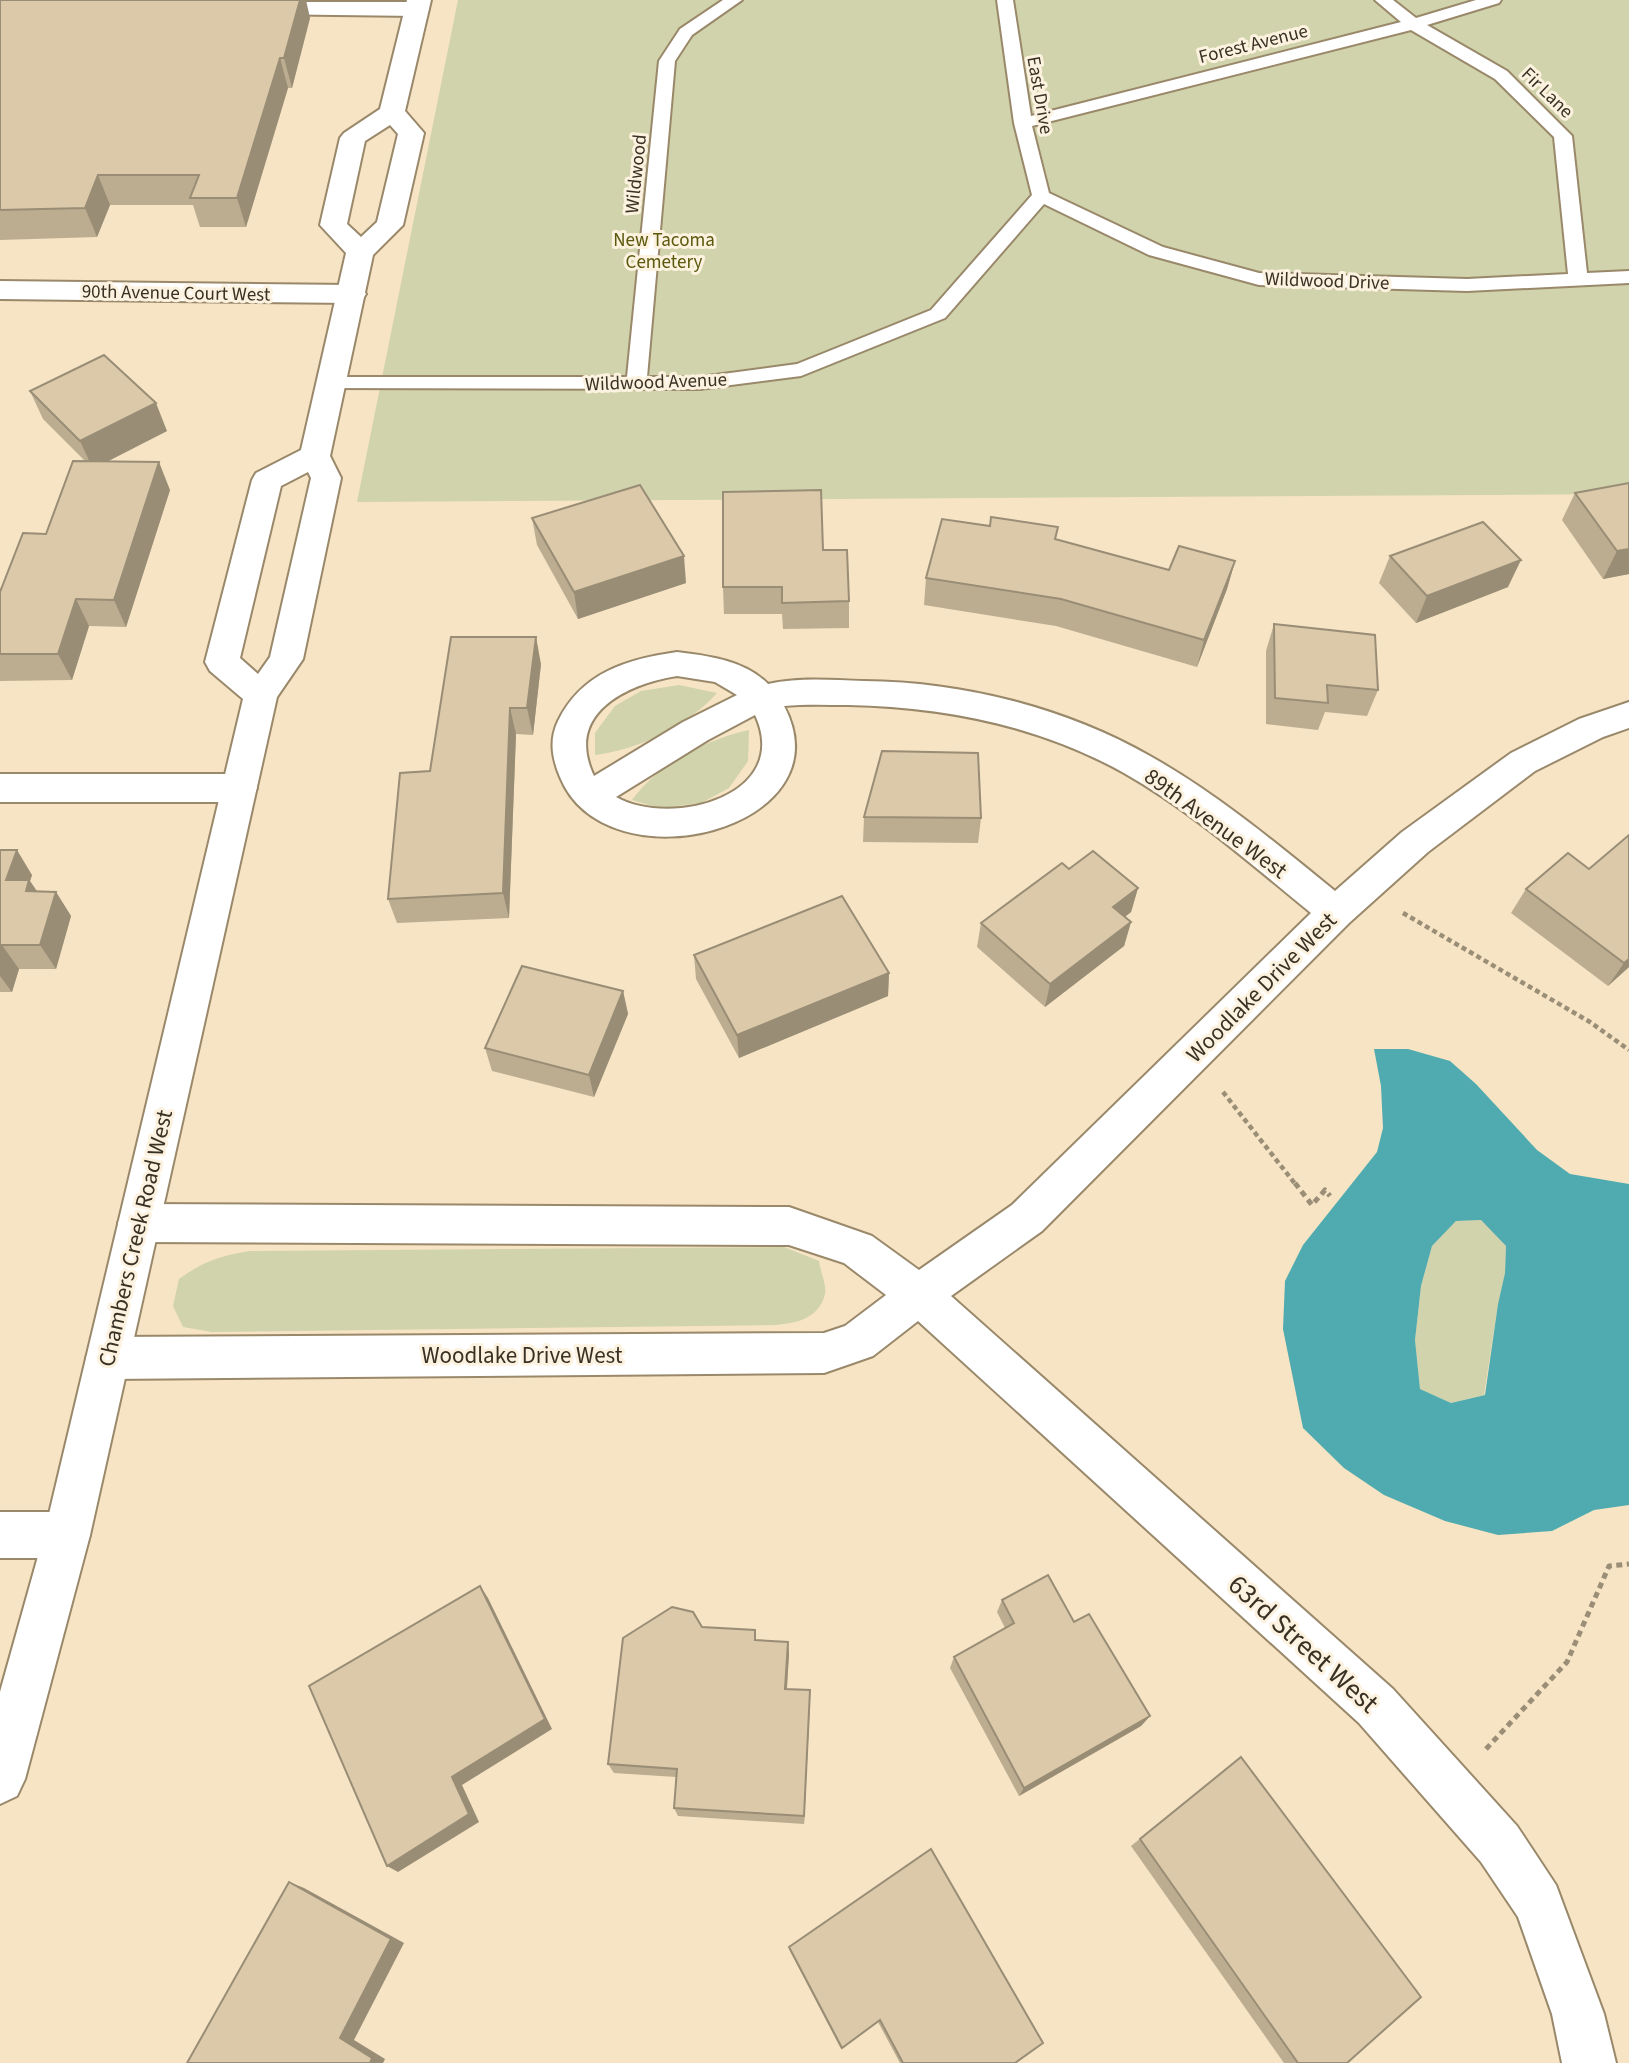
<svg xmlns="http://www.w3.org/2000/svg" width="1629" height="2063" viewBox="0 0 1629 2063" font-family="'Source Sans 3',sans-serif">
<rect width="100%" height="100%" fill="#f6e4c4"/>
<!-- green -->
<g fill="#d0d3ab">
<path d="M 458,0 L 1629,0 L 1629,494 L 357,502 Z"/>
<path d="M 679,685 L 717,693 C 686,727 640,749 595,755 L 595,733 L 615,706 L 641,691 Z"/>
<path d="M 749,730 L 748,761 L 729,788 L 701,803 L 659,808 L 632,800 C 659,763 705,740 749,730 Z"/>
<path d="M 1481,1220 L 1506,1246 L 1505,1273 L 1498,1304 L 1484,1395 L 1451,1403 L 1420,1389 L 1415,1340 L 1421,1286 L 1432,1246 L 1456,1221 Z"/>
<path d="M 784,1247 L 819,1261 C 820,1270 827,1286 825,1294 C 819,1319 796,1323 776,1325 L 212,1332 L 183,1327 L 173,1306 L 179,1279 C 202,1262 222,1255 250,1251 Z"/>
</g>
<!-- water -->
<path fill="#4fabaf" fill-rule="evenodd" d="M 1374,1049 L 1408,1049 L 1450,1061 L 1476,1084 L 1537,1150 L 1570,1174 L 1629,1184 L 1629,1505 L 1594,1510 L 1552,1531 L 1498,1535 L 1445,1521 L 1384,1495 L 1344,1468 L 1303,1428 L 1283,1329 L 1285,1281 L 1303,1245 L 1377,1152 L 1383,1128 L 1381,1086 ZM 1481,1220 L 1506,1246 L 1505,1273 L 1498,1304 L 1485,1395 L 1451,1403 L 1420,1389 L 1415,1340 L 1421,1286 L 1432,1246 L 1456,1221 Z"/>
<g fill="none" stroke-linecap="round" stroke-linejoin="round">
<defs>
<path id="service" d="M 723,0 L 742,0 L 692,35 L 675,61 L 647,377 L 700,377 L 797,364 L 931,310 L 1032,195 L 1014,123 L 997,0 L 1013,0 L 1031,116 L 1401,22 L 1375,0 L 1393,0 L 1416,18 L 1476,0 L 1501,0 L 1499,3 L 1427,25 L 1507,71 L 1572,136 L 1587,273 L 1629,271 L 1629,283 L 1467,291 L 1259,285 L 1149,255 L 1044,204 L 945,318 L 801,376 L 700,389 L 324,388 L 321,383 L 324,378 L 331,377 L 627,377 L 659,61 L 680,29 ZM 1411,30 L 1495,79 L 1554,137 L 1568,274 L 1467,279 L 1259,273 L 1163,247 L 1049,193 L 1032,126 Z"/>
<g id="minor">
<path d="M 255,2 L 417,2 L 425,4 L 429,9 L 425,14 L 417,16 L 247,14 L 243,9 L 247,4 Z"/>
<path d="M 0,281 L 352,285 L 362,288 L 366,294 L 362,300 L 352,303 L 0,299 Z"/>
<path d="M 677,652 C 709,656 744,660 768,684 C 799,677 832,680 864,681 C 962,682 1064,707 1150,756 C 1216,793 1276,843 1335,891 L 1402,832 L 1511,753 L 1579,719 L 1629,702 L 1629,728 L 1603,737 L 1535,771 L 1428,852 L 1349,923 L 1042,1231 L 951,1296 L 1393,1689 L 1517,1826 L 1556,1885 L 1604,2014 L 1616,2063 L 1562,2063 L 1552,2014 L 1518,1917 L 1481,1862 L 1359,1723 L 918,1321 L 873,1356 L 824,1373 L 108,1379 L 93,1373 L 86,1358 L 93,1343 L 108,1337 L 824,1333 L 845,1326 L 886,1295 L 844,1263 L 789,1245 L 139,1242 L 124,1236 L 118,1223 L 124,1210 L 139,1204 L 789,1207 L 872,1236 L 919,1270 L 1012,1205 L 1311,913 C 1251,864 1191,811 1124,773 C 1038,725 945,707 848,705 C 827,705 805,704 784,706 C 849,829 606,890 560,777 C 552,758 549,740 558,721 C 582,672 628,659 677,652 ZM 677,676 L 715,682 L 737,695 L 683,722 L 594,776 C 564,714 626,684 677,676 ZM 755,715 C 793,796 671,828 616,797 L 708,740 Z"/>
<path d="M 0,774 L 239,774 L 251,778 L 257,788 L 251,798 L 239,802 L 0,802 Z"/>
<path d="M 0,1512 L 67,1512 L 83,1519 L 90,1535 L 83,1551 L 67,1558 L 0,1558 Z"/>
</g>
<path id="tertiary" d="M 407,0 L 431,0 L 405,111 L 424,133 L 403,225 L 373,255 L 330,456 L 341,478 L 303,659 L 277,697 L 90,1535 L 25,1779 L 17,1796 L 0,1804 L 0,1692 L 44,1535 L 243,699 L 210,671 L 205,662 L 252,480 L 256,473 L 301,450 L 346,253 L 320,225 L 340,138 L 344,133 L 380,109 ZM 390,125 L 398,134 L 377,222 L 361,237 L 347,224 L 365,141 ZM 308,472 L 311,478 L 270,657 L 258,674 L 240,658 L 281,486 Z"/>
</defs>
<!-- service casing -->
<use href="#service" stroke="#99886a" stroke-width="4"/>
<!-- minor casing -->
<use href="#minor" stroke="#99886a" stroke-width="4"/>
<!-- tertiary casing -->
<use href="#tertiary" stroke="#99886a" stroke-width="4"/>
<!-- path-far1 -->
<g stroke="#9b8e77" stroke-width="4.5" stroke-dasharray="5 3.5" stroke-linecap="butt">
<path d="M 1403,913 L 1590,1022 L 1629,1050"/>
<path d="M 1223,1092 L 1296,1185"/>
</g>
<!-- path -->
<g stroke="#9b8e77" stroke-width="5" stroke-dasharray="6 4.5" stroke-linecap="butt">
<path d="M 1295,1183 L 1312,1205 L 1325,1190 L 1330,1196"/>
<path d="M 1486,1749 L 1567,1662 L 1609,1566 L 1629,1564"/>
</g>
<!-- service -->
<use href="#service" fill="#fff" fill-rule="evenodd"/>
<!-- minor -->
<use href="#minor" fill="#fff" fill-rule="evenodd"/>
<!-- tertiary -->
<use href="#tertiary" fill="#fff" fill-rule="evenodd"/>
</g>
<!-- wall -->
<g fill="#bcad91">
<path d="M 0,0 L 310,18 L 292,88 L 288,88 L 246,227 L 200,227 L 193,205 L 110,205 L 97,237 L 0,240 Z"/>
<path d="M 30,391 L 167,431 L 107,461 L 170,490 L 126,627 L 89,626 L 72,680 L 0,681 L 0,592 L 46,534 L 85,461 L 43,419 Z"/>
<path d="M 1629,483 L 1629,574 L 1603,579 L 1562,520 L 1575,493 Z"/>
<path d="M 532,518 L 686,583 L 578,619 L 537,545 Z"/>
<path d="M 1056,539 L 1169,570 L 1235,561 L 1227,589 L 1197,667 L 1056,626 L 924,605 L 926,578 Z"/>
<path d="M 823,550 L 849,601 L 849,628 L 783,629 L 782,614 L 724,614 L 723,587 Z"/>
<path d="M 1390,556 L 1508,587 L 1416,623 L 1379,583 Z"/>
<path d="M 1274,624 L 1378,690 L 1367,716 L 1325,712 L 1318,730 L 1266,724 L 1266,651 Z"/>
<path d="M 541,664 L 533,735 L 516,734 L 509,918 L 397,923 L 388,899 L 430,771 Z"/>
<path d="M 864,817 L 981,818 L 978,843 L 863,842 Z"/>
<path d="M 0,850 L 32,875 L 30,881 L 37,891 L 56,892 L 71,916 L 56,969 L 19,969 L 12,992 L 0,992 Z"/>
<path d="M 1069,869 L 1138,888 L 1131,912 L 1125,917 L 1131,922 L 1124,946 L 1045,1007 L 977,947 L 981,923 Z"/>
<path d="M 1526,889 L 1629,967 L 1608,986 L 1511,913 Z"/>
<path d="M 694,955 L 889,973 L 888,996 L 739,1058 L 696,979 Z"/>
<path d="M 623,991 L 628,1014 L 594,1097 L 492,1071 L 485,1048 Z"/>
<path d="M 1002,1600 L 1074,1622 L 1150,1716 L 1141,1726 L 1019,1796 L 950,1668 L 954,1657 L 1005,1628 L 997,1612 Z"/>
<path d="M 702,1627 L 756,1640 L 788,1642 L 789,1654 L 787,1689 L 810,1701 L 804,1824 L 678,1816 L 674,1808 L 676,1777 L 614,1773 L 608,1764 Z"/>
<path d="M 1230,1766 L 1347,2063 L 1284,2063 L 1131,1846 Z"/>
<path d="M 789,1947 L 1015,2063 L 900,2063 L 878,2022 L 841,2049 L 790,1951 Z"/>
</g>
<!-- shaded-wall -->
<g fill="#998d76">
<path d="M 300,0 L 306,0 L 310,18 L 292,88 L 284,58 Z"/>
<path d="M 280,58 L 288,88 L 246,227 L 237,198 Z"/>
<path d="M 98,175 L 110,205 L 97,237 L 85,208 Z"/>
<path d="M 156,403 L 167,431 L 93,469 L 80,441 Z"/>
<path d="M 159,462 L 170,490 L 126,627 L 114,600 Z"/>
<path d="M 1629,549 L 1629,574 L 1603,579 L 1617,551 Z"/>
<path d="M 684,556 L 686,583 L 578,619 L 574,592 Z"/>
<path d="M 1521,560 L 1508,587 L 1416,623 L 1427,596 Z"/>
<path d="M 1235,561 L 1227,589 L 1197,667 L 1204,640 Z"/>
<path d="M 76,599 L 89,626 L 72,680 L 58,654 Z"/>
<path d="M 536,637 L 541,664 L 533,735 L 527,708 Z"/>
<path d="M 510,708 L 516,734 L 509,918 L 503,893 Z"/>
<path d="M 17,850 L 32,875 L 30,881 L 45,904 L 6,880 Z"/>
<path d="M 1138,888 L 1131,912 L 1107,931 L 1113,907 Z"/>
<path d="M 56,892 L 71,916 L 56,969 L 40,945 Z"/>
<path d="M 1131,922 L 1124,946 L 1045,1007 L 1050,984 Z"/>
<path d="M 2,945 L 19,969 L 12,992 L 0,976 L 0,951 Z"/>
<path d="M 1629,959 L 1629,967 L 1608,986 L 1624,963 Z"/>
<path d="M 889,973 L 888,996 L 739,1058 L 737,1035 Z"/>
<path d="M 623,991 L 628,1014 L 594,1097 L 589,1075 Z"/>
<path d="M 480,1586 L 488,1598 L 552,1729 L 462,1785 L 479,1822 L 398,1872 L 387,1866 L 452,1777 Z"/>
<path d="M 788,1642 L 789,1654 L 786,1699 L 785,1689 Z"/>
<path d="M 810,1690 L 810,1701 L 804,1824 L 804,1816 Z"/>
<path d="M 1150,1716 L 1141,1726 L 1019,1796 L 1024,1788 Z"/>
<path d="M 289,1882 L 304,1888 L 404,1943 L 354,2040 L 385,2059 L 383,2063 L 370,2063 L 340,2038 Z"/>
</g>
<!-- building -->
<g fill="#dbc9a9" stroke="#998d76" stroke-width="2">
<path d="M 0,0 L 300,0 L 284,58 L 280,58 L 237,198 L 190,198 L 199,175 L 98,175 L 85,208 L 0,210 Z"/>
<path d="M 104,355 L 156,403 L 80,441 L 30,391 Z"/>
<path d="M 73,461 L 159,462 L 114,600 L 76,599 L 58,654 L 0,654 L 0,592 L 23,533 L 46,534 Z"/>
<path d="M 1629,483 L 1629,549 L 1617,551 L 1575,493 Z"/>
<path d="M 640,485 L 684,556 L 574,592 L 532,518 Z"/>
<path d="M 821,490 L 823,550 L 847,550 L 849,601 L 782,603 L 782,587 L 723,587 L 723,492 Z"/>
<path d="M 991,517 L 1058,527 L 1055,539 L 1169,570 L 1179,546 L 1235,561 L 1204,640 L 1061,599 L 926,578 L 942,519 L 990,526 Z"/>
<path d="M 1483,522 L 1521,560 L 1427,596 L 1390,556 Z"/>
<path d="M 1274,624 L 1375,635 L 1378,690 L 1327,685 L 1328,703 L 1275,698 Z"/>
<path d="M 451,637 L 536,637 L 527,708 L 510,708 L 503,893 L 388,899 L 400,773 L 430,771 Z"/>
<path d="M 882,751 L 978,753 L 981,818 L 864,817 Z"/>
<path d="M 1629,835 L 1629,959 L 1624,963 L 1526,889 L 1568,853 L 1589,869 Z"/>
<path d="M 0,850 L 17,850 L 6,880 L 29,880 L 26,891 L 56,892 L 40,945 L 2,945 L 0,951 Z"/>
<path d="M 1093,851 L 1138,888 L 1113,907 L 1131,922 L 1050,984 L 981,923 L 1062,863 L 1069,869 Z"/>
<path d="M 842,896 L 889,973 L 737,1035 L 694,955 Z"/>
<path d="M 522,966 L 623,991 L 589,1075 L 485,1048 Z"/>
<path d="M 1048,1575 L 1074,1622 L 1089,1614 L 1150,1716 L 1024,1788 L 954,1657 L 1014,1623 L 1002,1600 Z"/>
<path d="M 480,1586 L 545,1719 L 452,1777 L 469,1814 L 387,1866 L 309,1686 Z"/>
<path d="M 672,1607 L 693,1612 L 702,1627 L 755,1630 L 755,1640 L 788,1642 L 785,1689 L 810,1690 L 804,1816 L 674,1808 L 677,1769 L 608,1764 L 623,1638 Z"/>
<path d="M 1241,1757 L 1421,1997 L 1347,2063 L 1298,2063 L 1140,1839 Z"/>
<path d="M 931,1849 L 1043,2043 L 1015,2063 L 903,2063 L 880,2020 L 842,2048 L 789,1947 Z"/>
<path d="M 289,1882 L 391,1939 L 340,2038 L 372,2058 L 370,2063 L 187,2063 Z"/>
</g>
<g text-anchor="middle" stroke-width="6" stroke-linejoin="round" paint-order="stroke">
<!-- far-street labels -->
<g font-size="19" fill="#383124" stroke="#fdf2df">
<text transform="translate(1253 43) rotate(-14)" y="7">Forest Avenue</text>
<text transform="translate(1548 92) rotate(44)" y="7">Fir Lane</text>
<text transform="translate(1041 95) rotate(80)" y="7">East Drive</text>
<text transform="translate(635 174) rotate(-84)" y="7">Wildwood</text>
<text transform="translate(1327 280) rotate(2)" y="7">Wildwood Drive</text>
<text transform="translate(176 292) rotate(1)" y="7">90th Avenue Court West</text>
<text transform="translate(656 381) rotate(-2)" y="7">Wildwood Avenue</text>
</g>
<!-- far-park labels -->
<g font-size="19" fill="#595a0d" stroke="#fdf2df">
<text x="664" y="246">New Tacoma<tspan x="664" dy="22">Cemetery</tspan></text>
</g>
<!-- street labels -->
<g font-size="23" fill="#383124" stroke="#fdf2df">
<text transform="translate(1216 823) rotate(36)" y="8">89th Avenue West</text>
<text transform="translate(1261 987) rotate(-45)" y="8">Woodlake Drive West</text>
<text transform="translate(135 1238) rotate(-77)" y="8">Chambers Creek Road West</text>
<text x="522" y="1363">Woodlake Drive West</text>
</g>
<!-- near-street labels -->
<g font-size="28" fill="#383124" stroke="#fdf2df">
<text transform="translate(1304 1643) rotate(42)" y="10">63rd Street West</text>
</g>
</g>
</svg>
